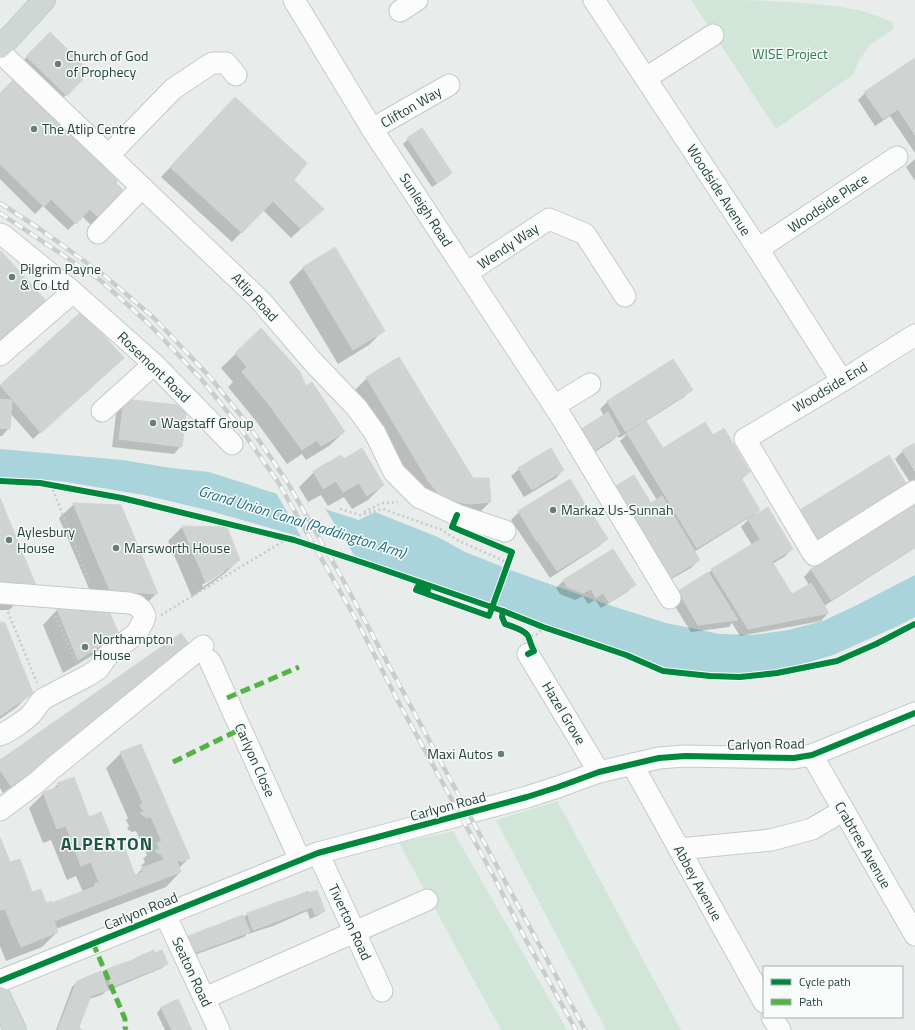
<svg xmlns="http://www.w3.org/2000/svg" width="915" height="1030" viewBox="0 0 915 1030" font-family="'Titillium Web',sans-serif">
<rect width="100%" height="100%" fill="#e8edeb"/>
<!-- green -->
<g fill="#d1e6d8">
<path d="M 691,0 C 746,0 804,0 859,10 C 870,13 882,18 893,22 L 893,29 L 870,45 L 858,62 L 854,74 L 776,129 Z"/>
<path d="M 558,801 L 558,802 L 681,1030 L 606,1030 L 496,820 Z"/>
<path d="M 453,831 L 567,1030 L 501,1030 L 399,843 Z"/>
</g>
<!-- water -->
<path fill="#a9d4db" d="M 0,449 L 123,460 L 171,468 L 209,472 L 359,520 L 375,512 L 438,537 L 465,552 L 513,571 L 606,604 L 666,623 L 720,634 L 753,635 L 788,630 L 823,621 L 853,607 L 915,575 L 915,617 L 898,626 L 833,655 L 787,669 L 747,673 L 709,673 L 666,668 L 642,658 L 477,602 L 366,560 L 298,536 L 207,510 L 144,495 L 60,481 L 0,477 Z"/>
<!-- pier -->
<path fill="#e8edeb" d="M 275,491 L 324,507 L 356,558 L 303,540 Z"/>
<!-- shadow -->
<g fill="#0003" fill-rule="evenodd">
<path d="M 50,33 L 89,72 L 56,105 L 17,67 Z"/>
<path d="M 915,59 L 915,153 L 890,116 L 875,126 L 858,100 L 865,93 Z"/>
<path d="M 0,94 L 124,192 L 91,225 L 82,216 L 68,230 L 43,206 L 35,214 L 0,179 Z"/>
<path d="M 225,108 L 293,180 L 312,219 L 291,238 L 263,210 L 232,242 L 161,177 Z"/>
<path d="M 422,129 L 451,173 L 446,178 L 432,187 L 403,144 L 408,139 Z"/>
<path d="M 915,159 L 915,181 L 906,167 Z"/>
<path d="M 303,268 L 384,330 L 369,345 L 338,364 L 289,282 Z"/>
<path d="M 82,312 L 115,365 L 33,439 L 10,413 L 9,428 L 2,436 L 0,436 L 0,386 Z"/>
<path d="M 261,329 L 306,387 L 344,432 L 329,446 L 306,460 L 302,454 L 287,464 L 256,421 L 228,387 L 233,382 L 221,368 Z"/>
<path d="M 673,360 L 692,389 L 684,397 L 646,421 L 662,449 L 713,436 L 749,472 L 742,479 L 759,510 L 752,517 L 792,549 L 784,557 L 772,564 L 792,596 L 809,585 L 804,577 L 811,569 L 915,504 L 915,548 L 824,606 L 828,613 L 821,621 L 740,636 L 732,623 L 729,627 L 691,632 L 671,600 L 678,592 L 752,545 L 741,527 L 748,520 L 747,519 L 694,552 L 699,560 L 691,568 L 659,586 L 650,504 L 657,500 L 620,441 L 627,434 L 626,434 L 619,438 L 617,436 L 612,441 L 581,461 L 604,416 L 600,409 L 607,402 Z"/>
<path d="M 367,378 L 473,479 L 490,502 L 475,517 L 437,516 L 352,393 Z"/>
<path d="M 125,400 L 181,446 L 174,454 L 112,447 L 117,407 Z"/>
<path d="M 915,444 L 915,490 L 895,459 L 903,451 Z"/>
<path d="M 344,461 L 383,485 L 368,500 L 352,509 L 344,497 L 328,506 L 321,495 L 308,502 L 299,487 L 314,472 Z"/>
<path d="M 519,469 L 563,470 L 556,478 L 524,497 L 511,476 Z"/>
<path d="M 569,480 L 587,509 L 581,514 L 607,539 L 599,546 L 550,578 L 511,520 L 519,512 Z"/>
<path d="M 909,490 L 814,551 L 793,518 L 801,511 Z"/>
<path d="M 0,499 L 35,585 L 9,610 L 0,610 Z"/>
<path d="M 74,504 L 156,594 L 142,608 L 96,605 L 59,518 Z"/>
<path d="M 182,527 L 239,560 L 224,574 L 192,597 L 168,541 ZM 224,570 L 224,572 L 203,587 L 202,585 Z"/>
<path d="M 613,550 L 634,585 L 627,592 L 601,608 L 595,600 L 588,604 L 583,596 L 575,600 L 560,594 L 556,588 L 563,581 Z"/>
<path d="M 57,610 L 109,612 L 118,634 L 103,649 L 63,673 L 43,625 Z"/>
<path d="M 0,623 L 32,692 L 17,707 L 0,719 Z"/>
<path d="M 183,655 L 94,719 L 89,732 L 3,793 L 0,788 L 0,762 Z"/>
<path d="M 121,753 L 189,858 L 179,868 L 180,872 L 166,887 L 56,929 L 57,932 L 42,947 L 6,961 L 0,946 L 0,840 L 10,864 L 32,893 L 46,904 L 51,905 L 83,892 L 76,876 L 67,880 L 51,840 L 43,843 L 29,808 L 44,793 L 52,790 L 58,784 L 89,818 L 135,876 L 142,869 L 145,868 L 141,866 L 145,862 L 143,859 L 147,855 L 136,831 L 132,832 L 127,829 L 129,826 L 126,820 L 128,818 L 106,768 Z"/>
<path d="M 307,892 L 324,911 L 319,915 L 310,919 L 307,911 L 273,926 L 248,934 L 248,933 L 244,937 L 186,958 L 180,944 L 243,918 L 247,914 Z"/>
<path d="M 155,954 L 167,963 L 162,968 L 107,991 L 107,990 L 102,995 L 89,999 L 78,1027 L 80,1030 L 56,1030 L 72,987 L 77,982 L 102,975 L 106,971 Z"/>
<path d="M 177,1001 L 191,1030 L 165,1030 L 157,1013 L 161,1008 Z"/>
</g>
<!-- building -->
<g fill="#cfd4d2" stroke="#d1d6d4">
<path d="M 50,32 L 90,72 L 67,96 L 26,56 Z"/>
<path d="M 915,58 L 915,135 L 898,109 L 883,119 L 864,92 Z"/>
<path d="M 16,77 L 119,179 L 116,183 L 125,192 L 99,218 L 90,209 L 76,224 L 51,199 L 44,207 L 0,164 L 0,93 Z"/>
<path d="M 235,97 L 307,163 L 294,180 L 324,209 L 301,229 L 273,201 L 242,233 L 170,167 Z"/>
<path d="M 422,128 L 437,150 L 422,160 L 407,138 Z"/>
<path d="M 437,150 L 452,173 L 437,183 L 422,160 Z"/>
<path d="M 335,247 L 385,331 L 353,350 L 303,267 Z"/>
<path d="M 1,251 L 48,303 L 0,346 L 0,252 Z"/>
<path d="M 82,311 L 124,358 L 41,433 L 0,385 Z"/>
<path d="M 261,328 L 300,372 L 306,386 L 312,382 L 345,432 L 321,446 L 317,440 L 302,450 L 270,406 L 242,372 L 247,367 L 235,353 Z"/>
<path d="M 399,357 L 473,478 L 489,478 L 491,502 L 470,504 L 451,501 L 438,493 L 429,482 L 366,377 Z"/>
<path d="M 673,359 L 693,390 L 626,432 L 607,401 Z"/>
<path d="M 0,399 L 12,400 L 10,429 L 0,428 Z"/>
<path d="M 124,399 L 187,406 L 182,447 L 119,439 Z"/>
<path d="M 608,412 L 620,434 L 589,454 L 575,433 Z"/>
<path d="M 646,421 L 663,448 L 705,422 L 713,435 L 724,428 L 750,472 L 741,478 L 760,510 L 697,548 L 627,433 Z"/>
<path d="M 915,443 L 915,471 L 902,450 Z"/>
<path d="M 362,448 L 384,485 L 367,496 L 359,483 L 343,492 L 336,481 L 323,489 L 313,471 L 341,455 L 344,459 Z"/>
<path d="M 551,448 L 564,470 L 532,490 L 518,468 Z"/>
<path d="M 889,455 L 910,490 L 821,544 L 800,510 Z"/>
<path d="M 634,475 L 651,503 L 662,496 L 700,560 L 667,580 L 612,488 Z"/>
<path d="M 570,479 L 588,509 L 537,542 L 518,511 Z"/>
<path d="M 0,498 L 36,585 L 0,583 Z"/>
<path d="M 915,502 L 915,547 L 831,600 L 811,569 Z"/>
<path d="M 73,503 L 121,505 L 158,594 L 110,591 Z"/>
<path d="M 768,507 L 793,549 L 773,561 L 748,519 Z"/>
<path d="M 589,509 L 608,539 L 557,571 L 538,542 Z"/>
<path d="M 182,526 L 227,527 L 240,560 L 206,583 Z"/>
<path d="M 759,540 L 792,594 L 811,583 L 829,613 L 748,629 L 711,569 Z"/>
<path d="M 613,549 L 636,585 L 609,602 L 603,593 L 596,598 L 591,589 L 583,593 L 567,587 L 563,580 Z"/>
<path d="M 708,572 L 738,620 L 698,625 L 678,591 Z"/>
<path d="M 57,609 L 109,611 L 119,634 L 78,660 Z"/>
<path d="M 0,622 L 5,623 L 33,693 L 0,716 Z"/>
<path d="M 181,633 L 192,648 L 94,718 L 98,725 L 11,786 L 0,770 L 0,760 Z"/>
<path d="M 141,744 L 190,858 L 181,862 L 180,860 L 177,861 L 181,872 L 54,921 L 58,932 L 21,947 L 5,909 L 0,910 L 0,837 L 10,862 L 20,859 L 32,892 L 41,889 L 46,903 L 51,901 L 52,903 L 96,886 L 94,884 L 99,882 L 91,862 L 81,866 L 66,826 L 57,829 L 43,792 L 59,787 L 57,783 L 74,777 L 89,817 L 101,812 L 117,852 L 125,849 L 135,875 L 143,872 L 141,868 L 164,860 L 162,855 L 155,851 L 160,849 L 157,843 L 162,841 L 151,817 L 147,818 L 140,813 L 144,812 L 140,805 L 143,803 L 120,752 Z"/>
<path d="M 317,890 L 325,911 L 315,915 L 312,907 L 302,911 L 296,896 L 308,891 L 309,893 Z"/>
<path d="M 296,896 L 302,911 L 290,916 L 284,900 Z"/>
<path d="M 284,900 L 290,916 L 278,921 L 272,904 Z"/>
<path d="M 272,904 L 278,921 L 265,926 L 259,909 Z"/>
<path d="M 259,909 L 265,926 L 253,930 L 247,913 Z"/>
<path d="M 243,915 L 250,932 L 236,937 L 229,920 Z"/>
<path d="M 229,920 L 236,937 L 225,942 L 218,925 Z"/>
<path d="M 218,925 L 225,942 L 213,946 L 206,929 Z"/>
<path d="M 206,929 L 213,946 L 191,954 L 184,938 Z"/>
<path d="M 154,950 L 155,953 L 162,950 L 168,964 L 149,972 L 142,955 Z"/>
<path d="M 142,955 L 149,972 L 136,977 L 130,961 Z"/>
<path d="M 130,961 L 136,977 L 124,982 L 118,965 Z"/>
<path d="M 118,965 L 124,982 L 112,987 L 105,970 Z"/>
<path d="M 101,971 L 108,990 L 91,996 L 79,1027 L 82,1030 L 59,1030 L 58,1029 L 77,981 Z"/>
<path d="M 178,999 L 184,1012 L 167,1020 L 161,1007 Z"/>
<path d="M 184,1012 L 189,1024 L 176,1030 L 172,1030 L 167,1020 Z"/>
<path d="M 189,1024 L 192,1030 L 176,1030 Z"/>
</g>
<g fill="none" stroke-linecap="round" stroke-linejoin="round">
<defs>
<g id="minor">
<path d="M 294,0 L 372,129 L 562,418 L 670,598"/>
<path d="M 594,0 L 758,249 L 842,381"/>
<path d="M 400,11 L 417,0"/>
<path d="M 0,52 L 260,300 L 313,362 L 357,408 L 375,433 L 394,472 L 419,497 L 457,515 L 505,531"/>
<path d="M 646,78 L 713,35"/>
<path d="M 372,129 L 449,85"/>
<path d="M 109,155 L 173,89 L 212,63 L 226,63 L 236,75"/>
<path d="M 98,233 L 142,187"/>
<path d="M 0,234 L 4,236 L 73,292 L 154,364 L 232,444"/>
<path d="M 758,249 L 897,157"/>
<path d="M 467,273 L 549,219 L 585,234 L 625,296"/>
<path d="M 915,335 L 842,381 L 745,439 L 814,555 L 915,491"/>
<path d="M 0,355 L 73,292"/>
<path d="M 554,406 L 590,384"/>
<path d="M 102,411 L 154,364"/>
<path d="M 0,593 L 129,603 L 136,605 L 142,610 L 145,616 L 143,622 L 136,634 L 109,654 L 98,669 L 89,675 L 43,699 C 39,703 36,708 33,712 C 28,719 8,732 0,735"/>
<path d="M 528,654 L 599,772"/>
<path d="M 210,661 L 300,860"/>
<path d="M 812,755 L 915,935"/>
<path d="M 632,764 L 764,1002"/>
<path d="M 0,810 L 36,783 L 53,768 L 203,646"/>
<path d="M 679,849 L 771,840 L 812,829 L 844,810"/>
<path d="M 318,853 L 382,991"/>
<path d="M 165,914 L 219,1030"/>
<path d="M 0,981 L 318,853 L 527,797 L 558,787 L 599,772 L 659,758 L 685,756 L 794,758 L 812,755 L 915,713"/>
<path d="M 205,998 L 427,900"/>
<path d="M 772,1017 L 780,1030"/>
</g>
<g id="major">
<path d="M 0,47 L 13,34 L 44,0"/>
<path d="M 0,998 L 15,1030"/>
</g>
</defs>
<!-- minor casing -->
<use href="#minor" stroke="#c5cac8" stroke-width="23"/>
<!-- major casing -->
<use href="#major" stroke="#c3ccc9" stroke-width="24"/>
<!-- path -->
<g stroke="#c3ccca" stroke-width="2.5" stroke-dasharray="2 3" stroke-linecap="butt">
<path d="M 51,485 L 90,583"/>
<path d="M 340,509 L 360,515 L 383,509 L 442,530 L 457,540 L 504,561"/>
<path d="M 364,512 L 382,503 L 398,502"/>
<path d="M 8,612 L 37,683"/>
<path d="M 161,615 L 287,539"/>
<path d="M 55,616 L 76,662"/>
<path d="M 531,636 C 538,635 540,632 543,627"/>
</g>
<!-- minor -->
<use href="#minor" stroke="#fcfcfc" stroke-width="21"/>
<!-- major -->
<use href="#major" stroke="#cfd7d5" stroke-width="22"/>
<defs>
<g id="rail">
<path d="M 0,203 L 40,229 L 105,276 L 153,317 L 209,376 L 247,423 L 286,480 L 337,569 L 585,1030"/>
<path d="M 0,213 L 100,280 L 148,323 L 202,380 L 238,425 L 278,482 L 358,623 L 399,703 L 494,877 L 526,940 L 576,1030"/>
</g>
</defs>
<!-- rail casing -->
<use href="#rail" stroke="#c9cdcc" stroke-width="4.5"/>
<!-- rail -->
<use href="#rail" stroke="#f7fbf9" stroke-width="3" stroke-dasharray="9" stroke-linecap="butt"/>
<!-- quiet -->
<g stroke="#55b346" stroke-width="5" stroke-dasharray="10 5" stroke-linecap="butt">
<path d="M 227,698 L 299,667"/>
<path d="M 173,762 L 241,729"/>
<path d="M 93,943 L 125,1019 L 125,1027 L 126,1030"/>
</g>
<defs>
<g id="cycleway">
<path d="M 0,481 L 40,483 L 122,498 L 294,540 L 370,565 L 503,611 L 543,627 L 626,655 L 663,671 L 710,676 L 740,677 L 777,673 L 837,661 L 876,644 L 915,624"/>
<path d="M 428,590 L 418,586 L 416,590 L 489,616 L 512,552 L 452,527 L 457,515"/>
<path d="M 503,611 L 502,617 L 505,624 C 511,626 525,630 528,636 C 530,640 531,646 534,651 L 528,654"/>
<path d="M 0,981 L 318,853 L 527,797 L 558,787 L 599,772 L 659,758 L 685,756 L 794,758 L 812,755 L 915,713"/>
</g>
</defs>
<!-- cycleway casing -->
<use href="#cycleway" stroke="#f7fbf9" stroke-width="8"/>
<!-- cycleway -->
<use href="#cycleway" stroke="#00873e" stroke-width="6"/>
</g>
<!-- markers -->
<g fill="#697e78" stroke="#f7fbf9" stroke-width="1.5">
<circle cx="58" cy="64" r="4"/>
<circle cx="34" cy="129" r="4"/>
<circle cx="12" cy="277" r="4"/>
<circle cx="153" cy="423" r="4"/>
<circle cx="553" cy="510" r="4"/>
<circle cx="9" cy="540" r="4"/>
<circle cx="116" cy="548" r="4"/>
<circle cx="85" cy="647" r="4"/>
<circle cx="501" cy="754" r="4"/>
</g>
<g text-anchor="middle" stroke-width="3" stroke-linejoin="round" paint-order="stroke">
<!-- park labels -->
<g font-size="14" fill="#2d7a4b" stroke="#f7fbf9">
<text x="790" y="59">WISE Project</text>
</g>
<!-- poi labels -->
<g font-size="14" fill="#24423a" stroke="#f7fbf9" text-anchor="start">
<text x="66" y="61">Church of God<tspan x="66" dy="16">of Prophecy</tspan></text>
<text x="42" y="134">The Atlip Centre</text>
<text x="20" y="274">Pilgrim Payne<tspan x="20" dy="16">&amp; Co Ltd</tspan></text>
<text x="161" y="428">Wagstaff Group</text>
<text x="561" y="515">Markaz Us-Sunnah</text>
<text x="17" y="537">Aylesbury<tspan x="17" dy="16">House</tspan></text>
<text x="124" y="553">Marsworth House</text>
<text x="93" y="644">Northampton<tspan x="93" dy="16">House</tspan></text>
<text x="493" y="759" text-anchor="end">Maxi Autos</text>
</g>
<!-- street labels -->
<g font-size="14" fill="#24423a" stroke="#f7fbf9">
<text transform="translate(411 107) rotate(-30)" y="5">Clifton Way</text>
<text transform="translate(719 190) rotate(57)" y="5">Woodside Avenue</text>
<text transform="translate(828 203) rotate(-34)" y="5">Woodside Place</text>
<text transform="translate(426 210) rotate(57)" y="5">Sunleigh Road</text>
<text transform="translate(508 246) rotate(-34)" y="5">Wendy Way</text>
<text transform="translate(255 297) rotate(47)" y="5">Atlip Road</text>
<text transform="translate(154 367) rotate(44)" y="5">Rosemont Road</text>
<text transform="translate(830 387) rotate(-31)" y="5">Woodside End</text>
<text transform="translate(564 713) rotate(59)" y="5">Hazel Grove</text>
<text transform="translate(766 744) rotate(-1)" y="5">Carlyon Road</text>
<text transform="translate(255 760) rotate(66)" y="5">Carlyon Close</text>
<text transform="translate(448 806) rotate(-15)" y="5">Carlyon Road</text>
<text transform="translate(863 845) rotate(60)" y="5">Crabtree Avenue</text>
<text transform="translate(698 883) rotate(61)" y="5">Abbey Avenue</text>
<text transform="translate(141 911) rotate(-22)" y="5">Carlyon Road</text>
<text transform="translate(350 922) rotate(65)" y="5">Tiverton Road</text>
<text transform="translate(192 972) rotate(65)" y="5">Seaton Road</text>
</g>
<!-- water labels -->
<g font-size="15" font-style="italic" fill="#1c6f80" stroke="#f7fbf9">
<text transform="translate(302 522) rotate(17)" y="5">Grand Union Canal (Paddington Arm)</text>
</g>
<!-- district labels -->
<g font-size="18" font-weight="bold" letter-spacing="1" fill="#1f5548" stroke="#f7fbf9">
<text x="107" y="850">ALPERTON</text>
</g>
</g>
<!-- legend -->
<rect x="763" y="966" width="140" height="52" fill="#f7fbf9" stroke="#a3b1ad"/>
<rect x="771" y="979" width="20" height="6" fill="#00873e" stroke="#a3b1ad"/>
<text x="799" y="986" font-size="12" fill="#24423a">Cycle path</text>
<rect x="771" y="999" width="20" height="6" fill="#55b346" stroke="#a3b1ad"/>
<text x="799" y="1006" font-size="12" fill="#24423a">Path</text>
</svg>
